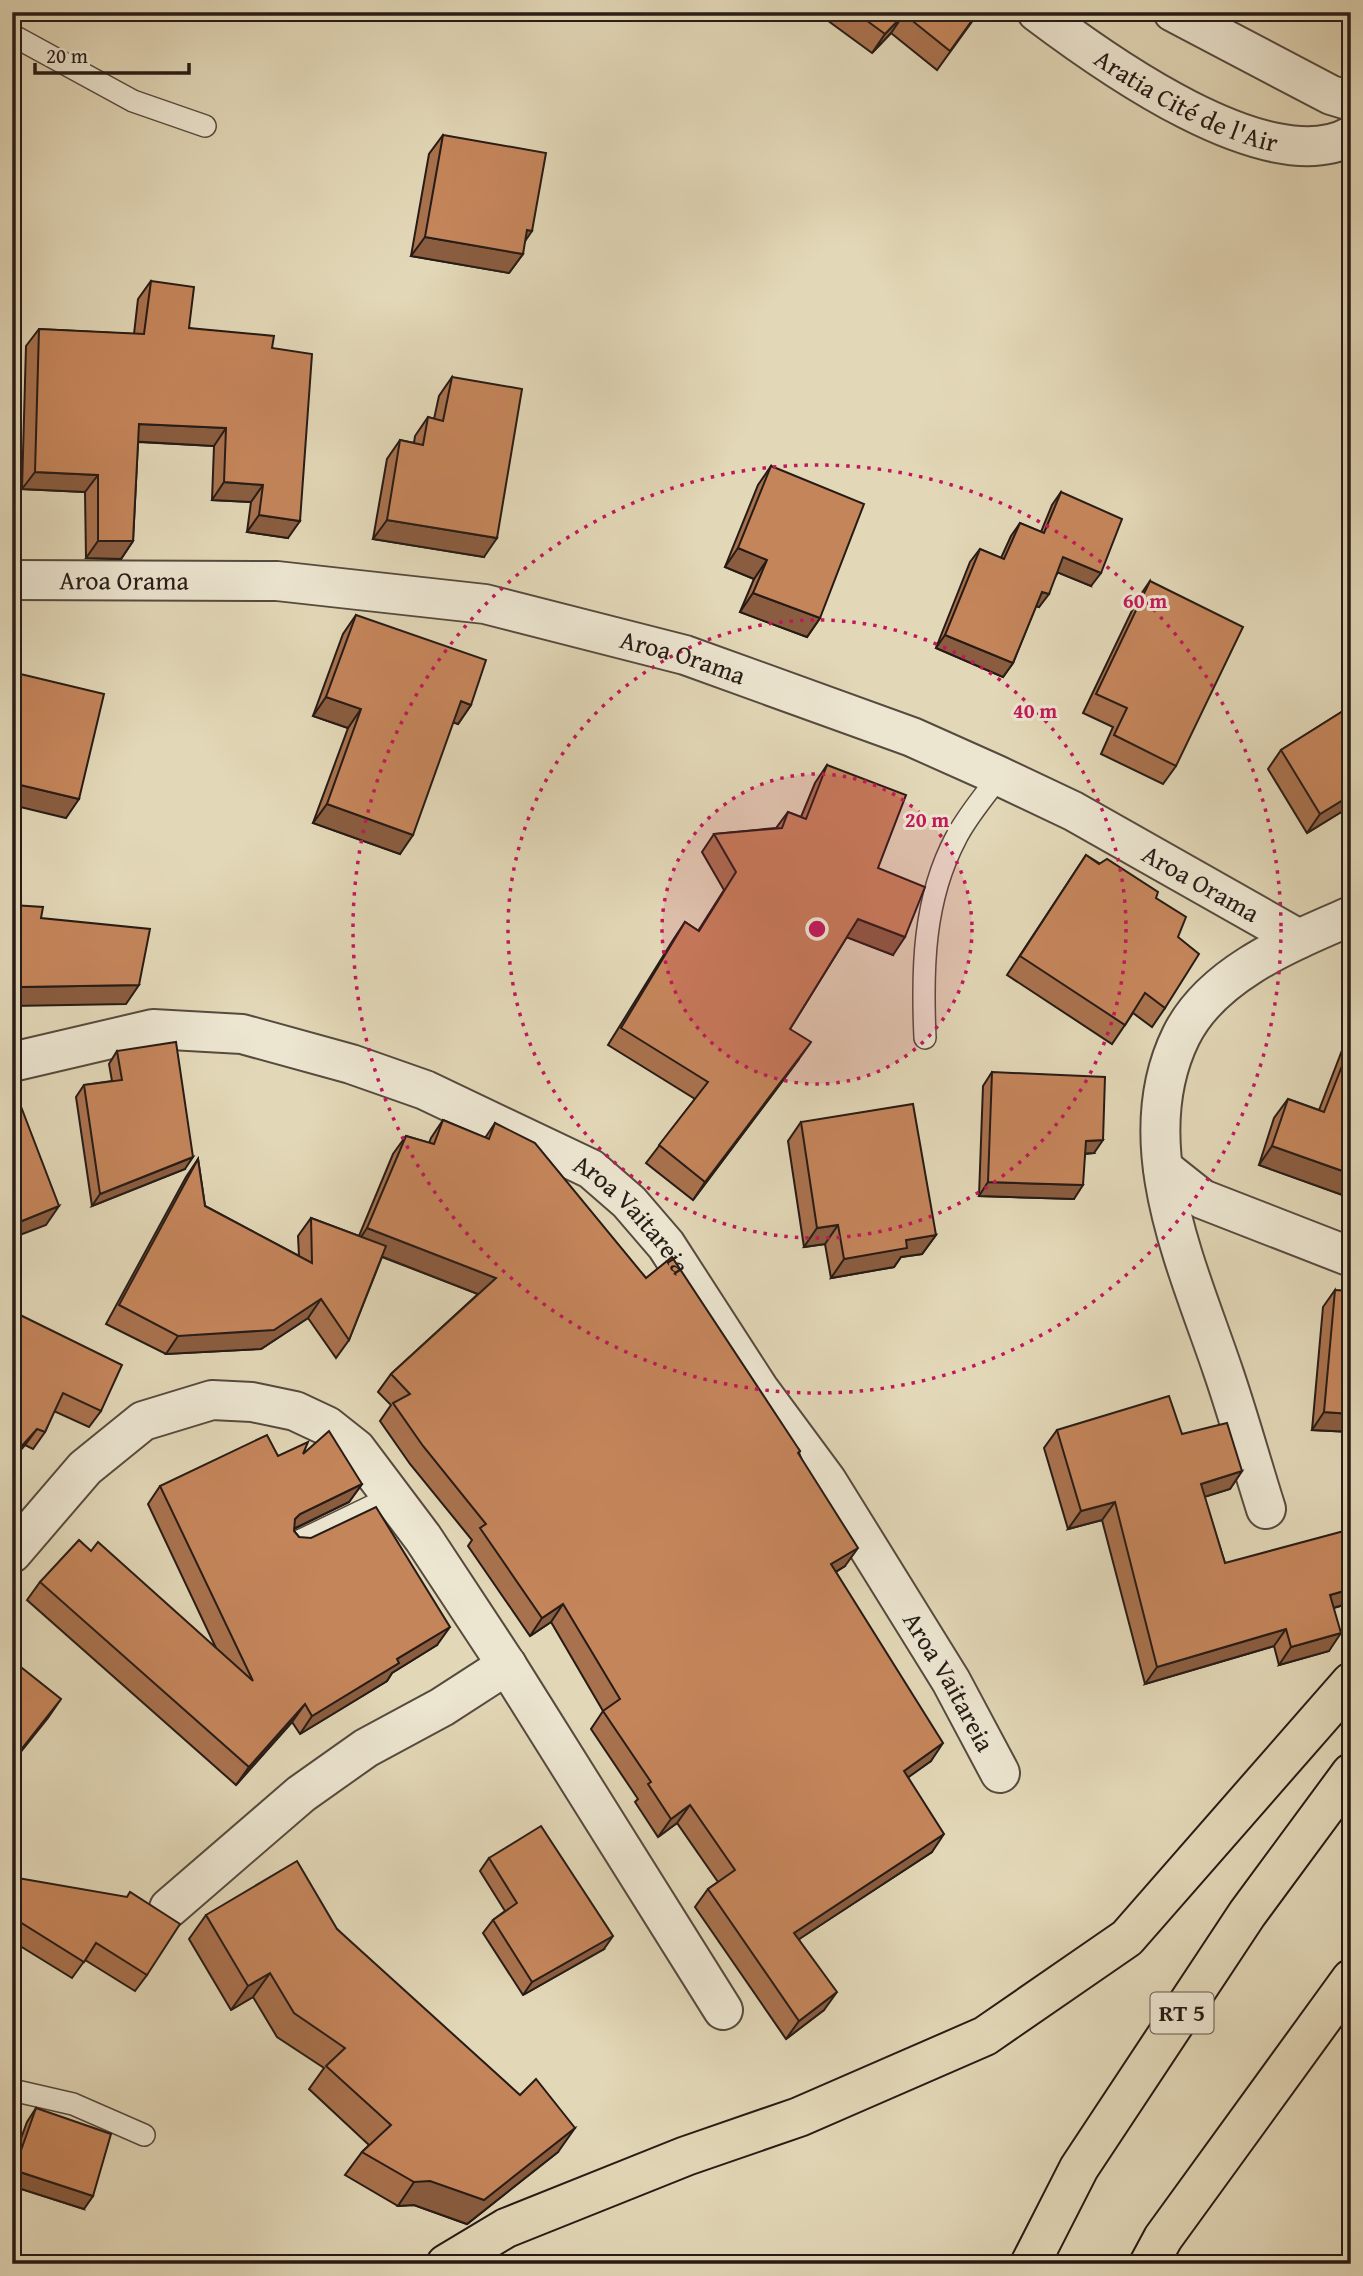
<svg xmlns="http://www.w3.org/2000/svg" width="1363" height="2276" viewBox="0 0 1363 2276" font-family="'Gentium Book Plus',serif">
<rect width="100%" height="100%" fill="#e2d7b7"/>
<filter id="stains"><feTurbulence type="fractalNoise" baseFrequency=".00286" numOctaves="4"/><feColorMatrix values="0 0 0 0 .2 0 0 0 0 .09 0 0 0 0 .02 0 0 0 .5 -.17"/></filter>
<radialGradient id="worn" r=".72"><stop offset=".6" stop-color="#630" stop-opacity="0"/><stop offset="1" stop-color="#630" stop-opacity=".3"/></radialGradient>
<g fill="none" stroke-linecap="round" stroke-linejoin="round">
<defs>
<g id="lane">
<path d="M 12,35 L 133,101 L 205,126"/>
<path d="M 925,1038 C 922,970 923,900 956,838 C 967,816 985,796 999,776"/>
<path d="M 293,1544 L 393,1496"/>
<path d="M 12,2090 L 73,2104 L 144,2135"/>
</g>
<g id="street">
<path id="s1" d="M 1037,12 C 1102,61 1269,182 1351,136"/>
<path d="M 1173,12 L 1331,95 L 1351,101"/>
<path id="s2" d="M 12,580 L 277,581 L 485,604 L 685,655 L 912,737 L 997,775 L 1073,811 L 1299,939"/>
<path id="s3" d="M 12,1062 L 153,1029 L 242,1034 L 351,1064 L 425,1090 L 591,1169 L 629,1202 L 666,1245 L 759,1389 L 827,1481 L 951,1681 L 1000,1773"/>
<path d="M 1163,1168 L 1202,1199 L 1351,1257"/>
<path d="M 1266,1509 C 1251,1462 1238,1414 1222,1368 C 1187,1265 1129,1142 1181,1036 C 1212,973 1291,942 1351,916"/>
<path d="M 12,1553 L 85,1468 L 143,1421 L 212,1400 L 252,1402 L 295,1411 L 327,1426 L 356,1449 L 423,1538 L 508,1667 L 723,2010"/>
<path d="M 169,1908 L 301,1794 L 366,1748 L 442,1707 L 507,1665"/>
</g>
<g id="highway">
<path d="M 446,2264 L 506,2228 L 686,2156 L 799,2117 L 985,2036 L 1127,1938 L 1351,1682"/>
<path d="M 1030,2264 L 1079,2168 L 1247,1914 L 1351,1773"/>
<path d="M 1149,2264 L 1163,2238 L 1351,1979"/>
</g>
</defs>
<!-- lane casing -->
<use href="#lane" stroke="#564a3e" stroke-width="24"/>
<!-- street casing -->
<use href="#street" stroke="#564a3e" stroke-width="42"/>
<!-- highway casing -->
<use href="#highway" stroke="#271b16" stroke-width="42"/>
<!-- lane -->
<use href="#lane" stroke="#ece5d0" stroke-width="21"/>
<!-- street -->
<use href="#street" stroke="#ece5d0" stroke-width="38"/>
<!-- highway -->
<use href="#highway" stroke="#e2d7b7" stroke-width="38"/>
</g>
<!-- wall -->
<g fill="#a9724e" stroke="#271b16" stroke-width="2">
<path d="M 816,12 L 979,12 L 937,70 L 891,33 L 872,53 Z"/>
<path d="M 443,135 L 523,254 L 509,273 L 411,256 L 429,154 Z"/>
<path d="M 151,281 L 189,328 L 272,348 L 288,538 L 247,532 L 251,502 L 212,500 L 214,446 L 138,442 L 133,541 L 121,559 L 86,558 L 85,492 L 22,489 L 26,346 L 39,329 L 134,334 L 138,299 Z"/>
<path d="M 452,377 L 484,557 L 373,539 L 387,459 L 400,440 L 414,443 L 415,436 L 428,417 L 434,419 L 439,396 Z"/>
<path d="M 771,466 L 820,618 L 807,637 L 740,612 L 754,579 L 725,567 L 758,485 Z"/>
<path d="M 1061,492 L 1091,586 L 1058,572 L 1039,607 L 1036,606 L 1013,663 L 1003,677 L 936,648 L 970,562 L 980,549 L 1001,558 L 1011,536 L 1020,523 L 1041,532 L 1052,505 Z"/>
<path d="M 1150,581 L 1176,766 L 1163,784 L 1101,754 L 1113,727 L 1083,713 L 1137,600 Z"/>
<path d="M 356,615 L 471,705 L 458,724 L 453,722 L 400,854 L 313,823 L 348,728 L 313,716 L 343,634 Z"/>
<path d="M 1351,706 L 1351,806 L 1307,833 L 1268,769 L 1281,750 Z"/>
<path d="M 827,765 L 878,868 L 893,955 L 847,937 L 790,1029 L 799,1059 L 693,1200 L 646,1163 L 695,1099 L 608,1045 L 673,940 L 685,922 L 698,931 L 724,890 L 702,852 L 714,834 L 776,828 L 788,812 L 801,817 L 815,783 Z"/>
<path d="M 1086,855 L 1156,898 L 1178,937 L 1165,1008 L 1152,1027 L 1133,1013 L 1112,1044 L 1007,975 Z"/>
<path d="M 1351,1027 L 1351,1198 L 1259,1165 L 1274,1118 L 1288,1099 L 1319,1110 Z"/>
<path d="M 117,1051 L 185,1169 L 92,1206 L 76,1097 L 84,1085 L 112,1081 L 109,1064 Z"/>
<path d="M 992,1072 L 1094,1153 L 1085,1154 L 1074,1199 L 979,1196 L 983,1086 Z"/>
<path d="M 443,1120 L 485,1138 L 495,1123 L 646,1278 L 800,1451 L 799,1453 L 845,1566 L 836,1572 L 931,1761 L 908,1777 L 932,1852 L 799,1939 L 824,2010 L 786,2039 L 695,1907 L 708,1889 L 718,1882 L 677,1823 L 658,1837 L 635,1802 L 638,1799 L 591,1729 L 603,1711 L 551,1622 L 530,1636 L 468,1546 L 472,1540 L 410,1464 L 380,1421 L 391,1405 L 378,1392 L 391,1374 L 478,1294 L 382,1257 L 349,1340 L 336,1358 L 308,1318 L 261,1349 L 166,1354 L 106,1324 L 186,1177 L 198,1159 L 205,1206 L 299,1256 L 298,1236 L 311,1218 L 359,1236 L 393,1154 L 406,1136 L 429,1143 L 431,1138 Z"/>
<path d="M 801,1122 L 936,1235 L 922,1254 L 901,1257 L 894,1267 L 831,1278 L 825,1244 L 804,1247 L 788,1141 Z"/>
<path d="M 1335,1290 L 1351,1432 L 1312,1430 L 1323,1307 Z"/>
<path d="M 12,1311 L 101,1411 L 89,1427 L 54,1411 L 45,1432 L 33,1449 L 25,1445 Z"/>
<path d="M 1057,1430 L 1182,1434 L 1242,1471 L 1230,1489 L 1204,1497 L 1225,1563 L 1351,1556 L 1351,1599 L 1347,1604 L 1334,1608 L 1329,1651 L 1279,1665 L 1274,1646 L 1145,1684 L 1102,1520 L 1068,1529 L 1044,1448 Z"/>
<path d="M 303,1454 L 362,1484 L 349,1502 L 294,1529 L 294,1531 L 299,1537 L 437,1645 L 392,1673 L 387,1681 L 300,1734 L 292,1722 L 236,1785 L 27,1600 L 40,1582 L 91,1551 L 216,1648 L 148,1504 L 160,1486 L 278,1456 Z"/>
<path d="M 489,1858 L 604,1949 L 523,1995 L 483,1933 L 493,1920 L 505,1911 L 480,1871 Z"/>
<path d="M 12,1877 L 147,1975 L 135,1991 L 85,1960 L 72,1978 L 12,1941 Z"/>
<path d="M 206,1915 L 337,1929 L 558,2152 L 467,2224 L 414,2205 L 398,2206 L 345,2175 L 362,2152 L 369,2145 L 309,2089 L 324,2068 L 277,2037 L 253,1997 L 231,2010 L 189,1939 Z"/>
<path d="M 36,2108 L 84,2209 L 12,2186 L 12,2163 L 27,2122 Z"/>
</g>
<!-- shaded-wall -->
<g fill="#8a5d40" stroke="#271b16" stroke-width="2">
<path d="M 904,14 L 891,33 L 872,53 L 885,34 Z"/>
<path d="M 527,230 L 532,231 L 519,250 Z"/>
<path d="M 425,237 L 523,254 L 509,273 L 411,256 Z"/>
<path d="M 139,424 L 226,428 L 214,446 L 127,441 Z"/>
<path d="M 35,472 L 98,475 L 85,492 L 22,489 Z"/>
<path d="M 224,482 L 263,485 L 251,502 L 212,500 Z"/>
<path d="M 259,515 L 300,521 L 288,538 L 247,532 Z"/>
<path d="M 387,520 L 497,538 L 484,557 L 373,539 Z"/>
<path d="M 98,541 L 133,541 L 121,559 L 86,558 Z"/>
<path d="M 738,548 L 767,560 L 754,579 L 725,567 Z"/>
<path d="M 1063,557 L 1101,573 L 1091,586 L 1054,571 Z"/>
<path d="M 1042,592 L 1049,594 L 1039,607 L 1033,605 Z"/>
<path d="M 753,593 L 820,618 L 807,637 L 740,612 Z"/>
<path d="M 945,635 L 1013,663 L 1003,677 L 936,648 Z"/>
<path d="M 326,697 L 361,709 L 348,728 L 313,716 Z"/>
<path d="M 461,701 L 471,705 L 458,724 L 447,720 Z"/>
<path d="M 12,783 L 79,799 L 66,818 L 12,805 Z"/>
<path d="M 1351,795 L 1351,806 L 1307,833 L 1320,814 Z"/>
<path d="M 327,804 L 413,835 L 400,854 L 313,823 Z"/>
<path d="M 858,919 L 905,937 L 893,955 L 846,937 Z"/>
<path d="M 139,985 L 126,1004 L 12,1006 L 21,987 Z"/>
<path d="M 811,1042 L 799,1059 L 693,1200 L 705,1182 Z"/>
<path d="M 1103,1140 L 1094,1153 L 1077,1154 L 1086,1141 Z"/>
<path d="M 1272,1146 L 1351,1174 L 1351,1198 L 1259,1165 Z"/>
<path d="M 193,1157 L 185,1169 L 92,1206 L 100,1194 Z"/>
<path d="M 988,1182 L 1083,1185 L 1074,1199 L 979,1196 Z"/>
<path d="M 59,1206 L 46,1225 L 12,1238 L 12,1225 Z"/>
<path d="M 838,1225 L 825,1244 L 804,1247 L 817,1228 Z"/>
<path d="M 367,1228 L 496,1278 L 483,1296 L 355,1246 Z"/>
<path d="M 936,1235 L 922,1254 L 901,1257 L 894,1267 L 831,1278 L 844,1259 L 906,1240 Z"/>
<path d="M 321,1299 L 308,1318 L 261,1349 L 166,1354 L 178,1336 Z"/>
<path d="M 1324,1412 L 1351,1414 L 1351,1432 L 1312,1430 Z"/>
<path d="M 37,1429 L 25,1445 L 12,1460 L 12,1457 Z"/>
<path d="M 1242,1471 L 1230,1489 L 1188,1502 L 1201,1484 Z"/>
<path d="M 362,1484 L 349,1502 L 287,1532 L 295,1519 L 300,1514 Z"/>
<path d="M 1115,1502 L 1102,1520 L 1068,1529 L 1081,1511 Z"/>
<path d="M 858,1548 L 845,1566 L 818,1582 L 831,1564 Z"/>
<path d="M 1351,1589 L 1351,1599 L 1347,1604 L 1318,1612 L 1330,1595 Z"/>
<path d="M 563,1604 L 551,1622 L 530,1636 L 542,1618 Z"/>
<path d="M 450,1627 L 437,1645 L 392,1673 L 387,1681 L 300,1734 L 312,1716 L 397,1659 Z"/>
<path d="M 1286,1629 L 1274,1646 L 1145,1684 L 1157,1667 Z"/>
<path d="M 1341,1633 L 1329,1651 L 1279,1665 L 1291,1647 Z"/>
<path d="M 61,1699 L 48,1718 L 12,1763 L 12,1761 Z"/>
<path d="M 305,1704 L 292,1722 L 236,1785 L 249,1767 Z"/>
<path d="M 943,1743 L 931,1761 L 892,1789 L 904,1771 Z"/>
<path d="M 690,1805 L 677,1823 L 658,1837 L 671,1819 Z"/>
<path d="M 944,1834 L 932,1852 L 781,1951 L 794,1933 Z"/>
<path d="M 613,1936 L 604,1949 L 523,1995 L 532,1982 Z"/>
<path d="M 270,1973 L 253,1997 L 231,2010 L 248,1986 Z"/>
<path d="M 837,1992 L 824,2010 L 786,2039 L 799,2021 Z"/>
<path d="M 575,2128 L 558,2152 L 467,2224 L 414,2205 L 398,2206 L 414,2182 Z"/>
<path d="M 14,2170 L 93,2196 L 84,2209 L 12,2186 L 12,2173 Z"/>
</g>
<!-- building -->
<g fill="#c5855b" stroke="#271b16" stroke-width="2">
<path d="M 855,12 L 978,12 L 950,51 L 904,14 L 885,34 Z"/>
<path d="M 443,135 L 546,153 L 532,231 L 527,230 L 523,254 L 425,237 Z"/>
<path d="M 151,281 L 194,287 L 189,328 L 274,336 L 272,348 L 312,354 L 300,521 L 259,515 L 263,485 L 224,482 L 226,428 L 139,424 L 133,541 L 98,541 L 98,475 L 35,472 L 39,329 L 144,334 Z"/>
<path d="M 452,377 L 522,389 L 497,538 L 387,520 L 400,440 L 423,445 L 428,417 L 443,421 Z"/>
<path d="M 771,466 L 864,504 L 820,618 L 753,593 L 767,560 L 738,548 Z"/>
<path d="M 1061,492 L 1122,519 L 1101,573 L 1063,557 L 1049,594 L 1042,592 L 1013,663 L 945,635 L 980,549 L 1004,559 L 1020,523 L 1044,533 Z"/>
<path d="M 1150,581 L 1243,627 L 1176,766 L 1114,735 L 1127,708 L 1096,694 Z"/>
<path d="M 356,615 L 486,660 L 471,705 L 461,701 L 413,835 L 327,804 L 361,709 L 326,697 Z"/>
<path d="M 12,672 L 104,694 L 79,799 L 12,783 Z"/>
<path d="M 1351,706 L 1351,795 L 1320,814 L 1281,750 Z"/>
<path d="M 827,765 L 906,795 L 878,868 L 925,887 L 905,937 L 858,919 L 790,1029 L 811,1042 L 705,1182 L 659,1145 L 708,1082 L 621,1028 L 685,922 L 699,931 L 736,872 L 714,834 L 782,828 L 788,812 L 806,819 Z"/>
<path d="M 1086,855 L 1099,864 L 1107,859 L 1158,892 L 1156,898 L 1186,917 L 1178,937 L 1199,954 L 1165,1008 L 1145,993 L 1125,1025 L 1020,956 Z"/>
<path d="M 12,905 L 43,907 L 41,918 L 150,929 L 139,985 L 21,987 L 12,1010 Z"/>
<path d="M 176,1042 L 193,1157 L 100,1194 L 84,1085 L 122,1080 L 117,1051 Z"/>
<path d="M 1351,1043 L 1351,1174 L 1272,1146 L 1288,1099 L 1324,1112 Z"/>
<path d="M 992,1072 L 1105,1077 L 1103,1140 L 1086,1141 L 1083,1185 L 988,1182 Z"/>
<path d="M 20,1104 L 59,1206 L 12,1225 L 12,1107 Z"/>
<path d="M 913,1104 L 936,1235 L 906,1240 L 907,1248 L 844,1259 L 838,1225 L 817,1228 L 801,1122 Z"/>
<path d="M 443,1120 L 489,1139 L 495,1123 L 535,1143 L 646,1278 L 672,1257 L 800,1451 L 798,1453 L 858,1548 L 831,1564 L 943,1743 L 904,1771 L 944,1834 L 794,1933 L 837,1992 L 799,2021 L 708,1889 L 735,1870 L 690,1805 L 671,1819 L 648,1784 L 651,1782 L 603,1711 L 620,1699 L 563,1604 L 542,1618 L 480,1528 L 486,1524 L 423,1446 L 393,1403 L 410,1394 L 391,1374 L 496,1278 L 367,1228 L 406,1136 L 434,1144 Z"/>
<path d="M 198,1159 L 205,1206 L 312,1263 L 311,1218 L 386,1246 L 349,1340 L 321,1299 L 274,1330 L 178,1336 L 119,1305 Z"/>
<path d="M 1335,1290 L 1351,1291 L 1351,1414 L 1324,1412 Z"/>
<path d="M 12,1311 L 122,1365 L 101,1411 L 63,1393 L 45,1432 L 37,1429 L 12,1457 Z"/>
<path d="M 1169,1396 L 1182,1434 L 1227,1423 L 1242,1471 L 1201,1484 L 1225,1563 L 1344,1531 L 1351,1556 L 1351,1589 L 1330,1595 L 1341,1633 L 1291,1647 L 1286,1629 L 1157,1667 L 1115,1502 L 1081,1511 L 1057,1430 Z"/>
<path d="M 329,1431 L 362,1484 L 300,1514 L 295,1519 L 294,1531 L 299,1537 L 311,1538 L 376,1507 L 450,1627 L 397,1659 L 399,1663 L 312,1716 L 305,1704 L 249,1767 L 40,1582 L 79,1540 L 91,1551 L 98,1542 L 253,1681 L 160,1486 L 267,1435 L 278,1456 L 308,1442 L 303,1454 Z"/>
<path d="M 12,1660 L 61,1699 L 12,1761 Z"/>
<path d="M 541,1826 L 613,1936 L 532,1982 L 493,1920 L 517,1903 L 489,1858 Z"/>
<path d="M 297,1861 L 337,1929 L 520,2095 L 536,2079 L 575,2128 L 484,2200 L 430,2181 L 414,2182 L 362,2152 L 391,2125 L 326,2066 L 345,2048 L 294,2013 L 270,1973 L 248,1986 L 206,1915 Z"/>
<path d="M 12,1877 L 127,1897 L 130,1892 L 180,1924 L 147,1975 L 96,1943 L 84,1962 L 12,1917 Z"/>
<path d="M 36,2108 L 111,2134 L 93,2196 L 14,2170 Z"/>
</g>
<!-- distance rings -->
<circle cx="817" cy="929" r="155" fill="#c2185b" fill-opacity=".12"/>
<g fill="none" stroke="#c2185b" stroke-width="3.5" stroke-dasharray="3.5 7">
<circle cx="817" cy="929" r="155"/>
<circle cx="817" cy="929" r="309"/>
<circle cx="817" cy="929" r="464"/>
</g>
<g text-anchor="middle" stroke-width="6" stroke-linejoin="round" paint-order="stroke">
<!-- shield labels -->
<rect fill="#ece5d0" stroke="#62584e" stroke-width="2" x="1150.5" y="1992.5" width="63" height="41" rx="5"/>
<g font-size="24" font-weight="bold" fill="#271b16">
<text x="1182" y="2021">RT 5</text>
</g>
<!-- street labels -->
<g font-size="26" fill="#271b16" stroke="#ece5d0">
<text dy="9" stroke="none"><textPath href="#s1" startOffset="175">Aratia Cité de l'Air</textPath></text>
<text dy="9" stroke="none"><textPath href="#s2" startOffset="112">Aroa Orama</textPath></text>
<text dy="9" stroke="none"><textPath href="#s2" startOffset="679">Aroa Orama</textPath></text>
<text dy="9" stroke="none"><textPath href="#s2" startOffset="1246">Aroa Orama</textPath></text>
<text dy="9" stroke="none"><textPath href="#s3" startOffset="670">Aroa Vaitareia</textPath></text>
<text dy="9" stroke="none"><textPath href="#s3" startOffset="1237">Aroa Vaitareia</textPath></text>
</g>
</g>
<circle cx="817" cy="929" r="10" fill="#c2185b" stroke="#ece5d0" stroke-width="3.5"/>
<g font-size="21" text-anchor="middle" font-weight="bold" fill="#c2185b" stroke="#ece5d0" stroke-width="6" stroke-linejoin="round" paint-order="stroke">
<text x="1145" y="608">60 m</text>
<text x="1035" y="718">40 m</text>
<text x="927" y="827">20 m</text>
</g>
<!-- margin -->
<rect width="1363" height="2276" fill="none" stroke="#e2d7b7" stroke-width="42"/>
<rect x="14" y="14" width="1335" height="2248" fill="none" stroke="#271b16" stroke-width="3.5"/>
<rect x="21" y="21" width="1321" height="2234" fill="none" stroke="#271b16" stroke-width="2"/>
<!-- scale -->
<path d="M35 63v10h154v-10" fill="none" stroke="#271b16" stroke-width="3.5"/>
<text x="46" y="63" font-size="21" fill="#271b16" stroke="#ece5d0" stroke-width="5" paint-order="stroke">20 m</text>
<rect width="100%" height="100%" filter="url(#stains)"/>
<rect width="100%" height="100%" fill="url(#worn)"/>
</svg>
